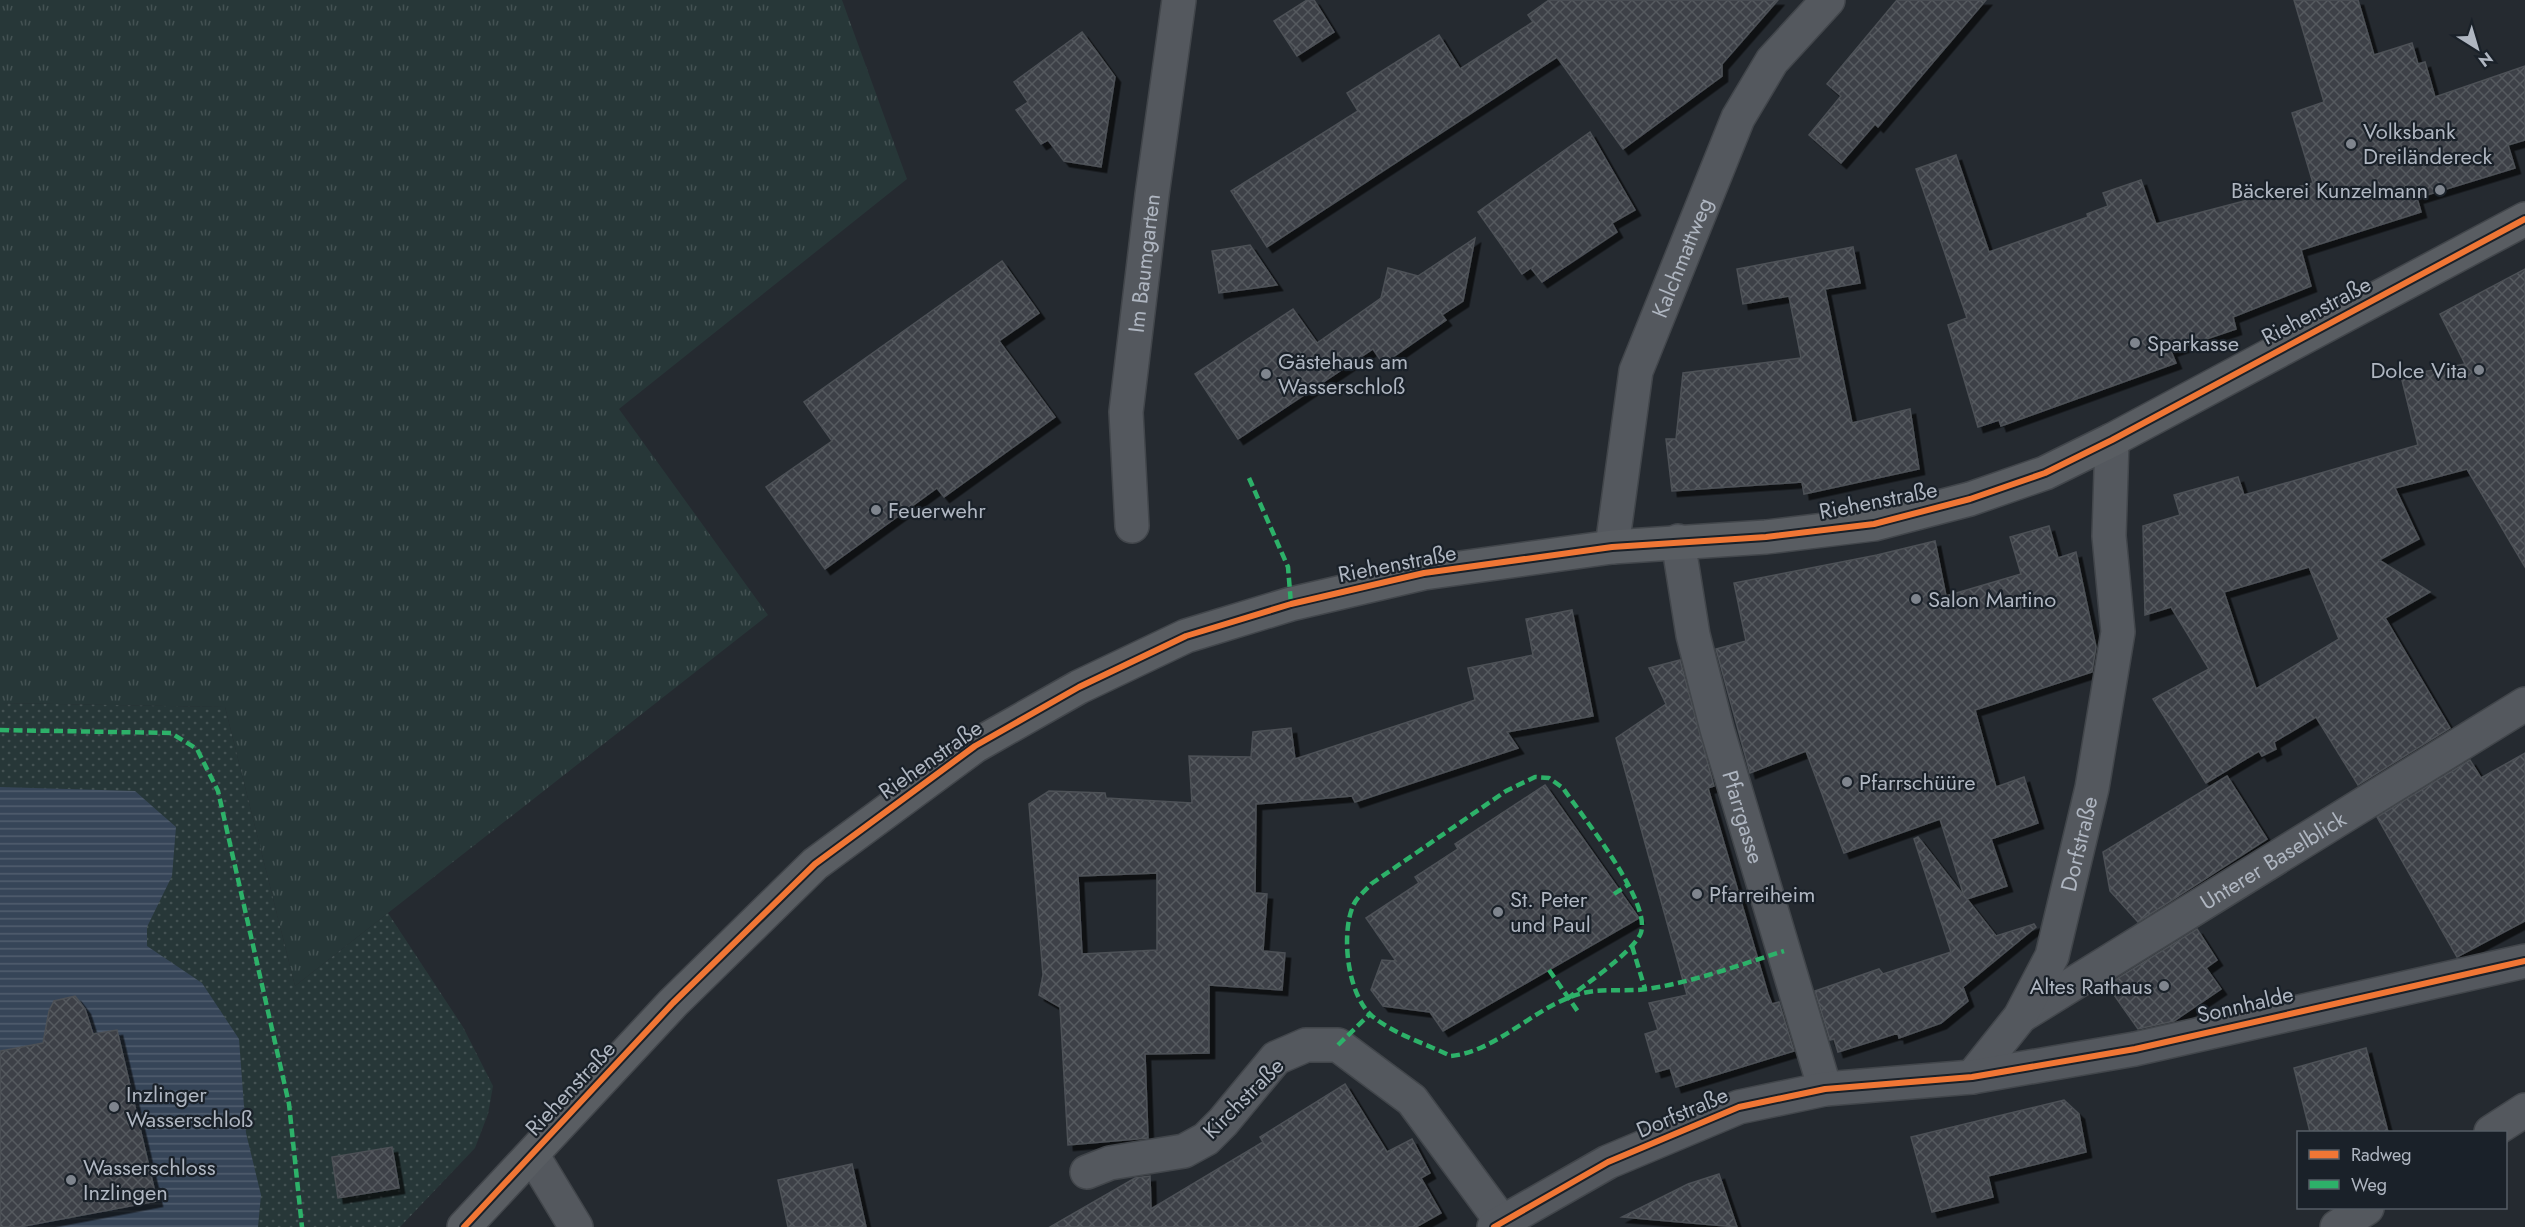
<svg xmlns="http://www.w3.org/2000/svg" width="2525" height="1227" viewBox="0 0 2525 1227" font-family="Jost,sans-serif">
<defs>
<pattern id="grass-tufts" width="24" height="20" patternUnits="userSpaceOnUse" patternTransform="scale(1.5)"><rect width="24" height="20" fill="#273738"/><path d="M3 7l-1-3M5 7V3M7 7l1-3M15 17l-1-3M17 17v-4M19 17l1-3" fill="none" stroke="#445253"/></pattern>
<pattern id="park-dots" width="8" height="8" patternUnits="userSpaceOnUse" patternTransform="scale(1.5)"><rect width="8" height="8" fill="#273738"/><path d="M2 2h.1M6 6h.1" fill="none" stroke="#445253" stroke-width="1.8" stroke-linecap="round"/></pattern>
<pattern id="water-rules" width="6" height="5" patternUnits="userSpaceOnUse" patternTransform="scale(1.5)"><rect width="6" height="5" fill="#364558"/><path d="M0 2.5h6" fill="none" stroke="#515e6e"/></pattern>
<pattern id="building-cross-hatch" width="8" height="8" patternUnits="userSpaceOnUse" patternTransform="scale(1.5)"><rect width="8" height="8" fill="#3d4146"/><path d="M0 0l8 8M0 8l8-8" fill="none" stroke="#565a5f"/></pattern>
<filter id="shadow"><feDropShadow dx="5.5" dy="5.5" stdDeviation="0" flood-color="#0009"/></filter>
</defs>
<rect width="100%" height="100%" fill="#252a30"/>
<!-- grass -->
<path fill="url(#grass-tufts)" d="M 0,0 L 842,0 L 907,179 L 619,409 L 768,615 L 295,986 L 225,707 L 0,703 Z"/>
<!-- park -->
<path fill="url(#park-dots)" d="M 0,703 L 225,707 L 295,986 L 388,913 L 463,1027 L 493,1086 L 488,1114 L 475,1148 L 400,1227 L 0,1227 Z"/>
<!-- water -->
<path fill="url(#water-rules)" d="M 0,787 L 135,791 L 176,827 L 172,876 L 147,927 L 147,946 L 202,983 L 239,1039 L 246,1133 L 261,1195 L 258,1227 L 19,1227 L 157,1200 L 140,1128 L 73,1038 L 87,1016 L 80,1002 C 68,995 56,998 49,1011 L 49,1027 L 72,1037 L 0,1051 Z"/>
<!-- building -->
<g fill="url(#building-cross-hatch)" stroke="#4d5157" stroke-width="1.5" fill-rule="evenodd" filter="url(#shadow)">
<path d="M 1307,0 L 1314,0 L 1334,32 L 1297,56 L 1274,21 Z"/>
<path d="M 1549,0 L 1778,0 L 1722,64 L 1722,76 L 1623,149 L 1557,57 L 1267,247 L 1231,191 L 1358,111 L 1347,93 L 1439,35 L 1460,69 L 1533,22 L 1528,15 Z"/>
<path d="M 1897,0 L 1986,0 L 1878,127 L 1875,124 L 1841,163 L 1809,135 L 1841,96 L 1827,84 Z"/>
<path d="M 2294,0 L 2358,0 L 2374,55 L 2412,43 L 2418,64 L 2425,62 L 2435,97 L 2525,66 L 2525,140 L 2508,145 L 2515,168 L 2417,198 L 2421,212 L 2301,250 L 2311,286 L 2233,317 L 2236,329 L 2171,351 L 2176,363 L 2001,426 L 1999,420 L 1978,427 L 1948,325 L 1967,318 L 1916,169 L 1956,155 L 1989,252 L 2088,217 L 2087,214 L 2108,206 L 2103,193 L 2141,180 L 2156,224 L 2313,183 L 2292,113 L 2324,102 Z"/>
<path d="M 1082,32 L 1115,77 L 1101,167 L 1064,161 L 1048,140 L 1041,144 L 1016,110 L 1028,102 L 1014,82 Z"/>
<path d="M 1590,132 L 1635,210 L 1612,223 L 1617,232 L 1542,282 L 1531,268 L 1522,274 L 1478,212 Z"/>
<path d="M 1475,238 L 1463,301 L 1442,315 L 1446,320 L 1383,364 L 1373,349 L 1238,439 L 1195,374 L 1293,309 L 1317,343 L 1381,298 L 1388,268 L 1418,276 Z"/>
<path d="M 1250,245 L 1277,285 L 1219,293 L 1212,251 Z"/>
<path d="M 1853,247 L 1860,283 L 1825,289 L 1852,423 L 1910,409 L 1919,469 L 1804,494 L 1802,482 L 1672,491 L 1666,439 L 1676,439 L 1683,373 L 1801,358 L 1789,296 L 1743,304 L 1737,269 Z"/>
<path d="M 1002,261 L 1039,313 L 999,341 L 1055,417 L 944,497 L 937,488 L 825,569 L 766,487 L 832,441 L 804,402 Z"/>
<path d="M 2525,269 L 2525,567 L 2467,469 L 2395,488 L 2419,539 L 2379,560 L 2430,592 L 2385,618 L 2450,728 L 2358,785 L 2316,717 L 2274,742 L 2276,749 L 2262,756 L 2259,751 L 2206,783 L 2153,699 L 2209,669 L 2171,607 L 2145,615 L 2143,526 L 2180,515 L 2174,495 L 2238,477 L 2244,495 L 2418,445 L 2401,376 L 2465,364 L 2440,314 ZM 2309,567 L 2339,639 L 2256,689 L 2224,592 Z"/>
<path d="M 2049,526 L 2058,558 L 2076,552 L 2096,647 L 2092,672 L 1975,710 L 1996,787 L 2024,777 L 2038,823 L 1991,839 L 2007,886 L 1967,899 L 1996,936 L 2034,924 L 2036,927 L 1963,987 L 1968,1001 L 1941,1023 L 1899,1038 L 1898,1033 L 1838,1052 L 1834,1039 L 1830,1040 L 1815,991 L 1879,969 L 1883,974 L 1951,952 L 1914,839 L 1918,837 L 1964,896 L 1940,819 L 1844,853 L 1806,751 L 1750,773 L 1716,649 L 1746,641 L 1734,583 L 1877,555 L 1935,541 L 1946,596 L 2021,574 L 2010,537 Z"/>
<path d="M 1572,610 L 1593,716 L 1507,732 L 1518,748 L 1355,802 L 1352,796 L 1256,804 L 1255,893 L 1267,894 L 1263,951 L 1285,953 L 1282,990 L 1209,985 L 1209,1053 L 1145,1054 L 1148,1138 L 1068,1145 L 1060,1007 L 1039,995 L 1043,975 L 1029,804 L 1049,791 L 1105,793 L 1106,798 L 1192,803 L 1189,756 L 1251,757 L 1253,732 L 1291,728 L 1295,759 L 1475,700 L 1468,668 L 1533,655 L 1526,619 ZM 1157,873 L 1157,950 L 1082,954 L 1078,876 Z"/>
<path d="M 1680,660 L 1714,786 L 1708,788 L 1768,994 L 1772,1004 L 1779,1002 L 1794,1051 L 1676,1087 L 1670,1068 L 1656,1072 L 1645,1034 L 1658,1030 L 1649,1003 L 1687,995 L 1616,738 L 1666,704 L 1649,668 Z"/>
<path d="M 2525,753 L 2525,921 L 2457,957 L 2377,817 L 2470,760 L 2481,778 Z"/>
<path d="M 2227,776 L 2267,839 L 2138,922 L 2110,891 L 2103,852 Z"/>
<path d="M 1545,785 L 1639,918 L 1443,1031 L 1430,1012 L 1383,1006 L 1371,990 L 1382,960 L 1396,961 L 1366,918 L 1419,883 L 1415,877 L 1458,849 L 1455,844 Z"/>
<path d="M 2197,929 L 2217,960 L 2206,968 L 2221,989 L 2174,1021 L 2138,1029 L 2107,985 Z"/>
<path d="M 75,996 L 85,1009 L 93,1034 L 117,1030 L 157,1201 L 19,1227 L 0,1227 L 0,1051 L 43,1043 L 49,1011 L 54,1001 Z"/>
<path d="M 2366,1048 L 2388,1132 L 2310,1132 L 2294,1068 Z"/>
<path d="M 1345,1084 L 1387,1152 L 1412,1139 L 1430,1173 L 1421,1178 L 1441,1213 L 1416,1227 L 1050,1227 L 1135,1178 L 1150,1176 L 1151,1209 L 1263,1142 L 1260,1137 Z"/>
<path d="M 2064,1100 L 2079,1114 L 2086,1152 L 1988,1176 L 1993,1197 L 1932,1212 L 1911,1137 Z"/>
<path d="M 392,1147 L 399,1188 L 338,1198 L 332,1157 Z"/>
<path d="M 852,1164 L 866,1227 L 788,1227 L 778,1180 Z"/>
<path d="M 1719,1174 L 1737,1227 L 1622,1217 L 1688,1184 Z"/>
</g>
<g fill="none" stroke-linecap="round" stroke-linejoin="round">
<defs>
<g id="street">
<path id="s1" d="M 1132,526 L 1126,412 L 1152,195 L 1179,0"/>
<path id="s2" d="M 1678,541 L 1693,635 L 1717,729 L 1825,1089"/>
<path id="s3" d="M 1612,547 L 1636,371 L 1738,118 L 1772,61 L 1828,0"/>
<path id="s4" d="M 2021,1016 L 2525,704"/>
<path id="s5" d="M 1972,1077 L 2020,1017 L 2052,956 L 2092,788 L 2118,632 L 2109,536 L 2112,440"/>
<path d="M 2491,1132 L 2525,1110"/>
<path d="M 533,1156 L 576,1227"/>
<path d="M 1087,1172 L 1110,1163 L 1184,1151 L 1206,1139 L 1223,1122 L 1276,1058 L 1306,1045 L 1338,1045 L 1412,1100 L 1502,1222"/>
<path d="M 1494,1227 L 1608,1162 L 1739,1107 L 1825,1089 L 1972,1077 L 2135,1049 L 2525,961"/>
<path d="M 2337,1227 L 2367,1208"/>
</g>
<path id="secondary" d="M 464,1227 L 673,1003 L 815,864 L 975,746 L 1079,687 L 1186,636 L 1291,604 L 1424,573 L 1612,547 L 1766,537 L 1874,524 L 1970,499 L 2045,473 L 2112,440 L 2525,219"/>
</defs>
<!-- street casing -->
<use href="#street" stroke="#42464b" stroke-width="36"/>
<!-- secondary casing -->
<use href="#secondary" stroke="#42464b" stroke-width="36"/>
<!-- street -->
<use href="#street" stroke="#54585e" stroke-width="33"/>
<!-- secondary -->
<use href="#secondary" stroke="#595d62" stroke-width="33"/>
<!-- quiet -->
<g stroke="#2db169" stroke-width="4.5" stroke-dasharray="9 4.5" stroke-linecap="butt">
<path d="M 1249,478 L 1288,567 L 1291,604"/>
<path d="M 0,730 L 171,733 L 197,749 L 218,791 L 289,1104 L 302,1227"/>
<path d="M 1614,894 L 1629,884"/>
<path d="M 1632,946 L 1645,989"/>
<path d="M 1549,970 L 1579,1013"/>
<path d="M 1567,999 C 1586,984 1630,954 1640,935 C 1655,905 1581,815 1563,788 L 1549,778 L 1535,777 L 1506,791 L 1371,884 C 1365,891 1356,898 1353,906 C 1341,934 1347,994 1372,1016 C 1394,1034 1426,1044 1451,1056 C 1499,1051 1535,1005 1583,993 C 1603,988 1626,992 1647,989 C 1694,982 1739,965 1784,951"/>
<path d="M 1338,1045 L 1370,1014"/>
</g>
<defs>
<g id="cycleway">
<path d="M 464,1227 L 673,1003 L 815,864 L 975,746 L 1079,687 L 1186,636 L 1291,604 L 1424,573 L 1612,547 L 1766,537 L 1874,524 L 1970,499 L 2045,473 L 2112,440 L 2525,219"/>
<path d="M 1494,1227 L 1608,1162 L 1739,1107 L 1825,1089 L 1972,1077 L 2135,1049 L 2525,961"/>
</g>
</defs>
<!-- cycleway casing -->
<use href="#cycleway" stroke="#1a2129" stroke-width="10"/>
<!-- cycleway -->
<use href="#cycleway" stroke="#f07635" stroke-width="6"/>
</g>
<!-- markers -->
<g fill="#7f858e" stroke="#1a2129" stroke-width="2">
<circle cx="2351" cy="144" r="6"/>
<circle cx="2440" cy="190" r="6"/>
<circle cx="2135" cy="343" r="6"/>
<circle cx="2479" cy="370" r="6"/>
<circle cx="1266" cy="374" r="6"/>
<circle cx="876" cy="510" r="6"/>
<circle cx="1916" cy="599" r="6"/>
<circle cx="1847" cy="782" r="6"/>
<circle cx="1697" cy="894" r="6"/>
<circle cx="1498" cy="912" r="6"/>
<circle cx="2164" cy="986" r="6"/>
<circle cx="114" cy="1107" r="6"/>
<circle cx="71" cy="1180" r="6"/>
</g>
<g text-anchor="middle" stroke-width="4.5" stroke-linejoin="round" paint-order="stroke">
<!-- poi labels -->
<g font-size="22" fill="#afb6c1" stroke="#1a2129" text-anchor="start">
<text x="2363" y="139">Volksbank<tspan x="2363" dy="25">Dreiländereck</tspan></text>
<text x="2428" y="198" text-anchor="end">Bäckerei Kunzelmann</text>
<text x="2147" y="351">Sparkasse</text>
<text x="1278" y="369">Gästehaus am<tspan x="1278" dy="25">Wasserschloß</tspan></text>
<text x="2467" y="378" text-anchor="end">Dolce Vita</text>
<text x="888" y="518">Feuerwehr</text>
<text x="1928" y="607">Salon Martino</text>
<text x="1859" y="790">Pfarrschüüre</text>
<text x="1709" y="902">Pfarreiheim</text>
<text x="1510" y="907">St. Peter<tspan x="1510" dy="25">und Paul</tspan></text>
<text x="2152" y="994" text-anchor="end">Altes Rathaus</text>
<text x="126" y="1102">Inzlinger<tspan x="126" dy="25">Wasserschloß</tspan></text>
<text x="83" y="1175">Wasserschloss<tspan x="83" dy="25">Inzlingen</tspan></text>
</g>
<!-- street labels -->
<g font-size="22" fill="#afb6c1" stroke="#1a2129">
<text dy="8" stroke="none"><textPath href="#s3" startOffset="300">Kalchmattweg</textPath></text>
<text dy="8" stroke="none"><textPath href="#s1" startOffset="264">Im Baumgarten</textPath></text>
<text transform="translate(2316 310) rotate(-28)" y="8">Riehenstraße</text>
<text transform="translate(1878 500) rotate(-11)" y="8">Riehenstraße</text>
<text transform="translate(1397 563) rotate(-11)" y="8">Riehenstraße</text>
<text transform="translate(930 759) rotate(-35)" y="8">Riehenstraße</text>
<text dy="8" stroke="none"><textPath href="#s2" startOffset="284">Pfarrgasse</textPath></text>
<text dy="8" stroke="none"><textPath href="#s5" startOffset="261">Dorfstraße</textPath></text>
<text dy="8" stroke="none"><textPath href="#s4" startOffset="296">Unterer Baselblick</textPath></text>
<text transform="translate(2245 1004) rotate(-13)" y="8">Sonnhalde</text>
<text transform="translate(570 1088) rotate(-47)" y="8">Riehenstraße</text>
<text transform="translate(1243 1098) rotate(-45)" y="8">Kirchstraße</text>
<text transform="translate(1682 1112) rotate(-23)" y="8">Dorfstraße</text>
</g>
</g>
<!-- legend -->
<rect x="2297" y="1131" width="210" height="78" fill="#1a2129" stroke="#565d66" stroke-width="1.5"/>
<rect x="2309" y="1150" width="30" height="9" fill="#f07635" stroke="#565d66" stroke-width="1.5"/>
<text x="2351" y="1161" font-size="18" fill="#afb6c1">Radweg</text>
<rect x="2309" y="1180" width="30" height="9" fill="#2db169" stroke="#565d66" stroke-width="1.5"/>
<text x="2351" y="1191" font-size="18" fill="#afb6c1">Weg</text>
<!-- north arrow -->
<g transform="translate(2477 48) rotate(143)" stroke="#1a2129" stroke-width="4.5" paint-order="stroke">
<path d="M0-4.5L10 22L0 15L-10 22Z" fill="#afb6c1"/>
<text y="-9" font-size="16" font-weight="bold" text-anchor="middle" fill="#afb6c1">N</text>
</g>
</svg>
